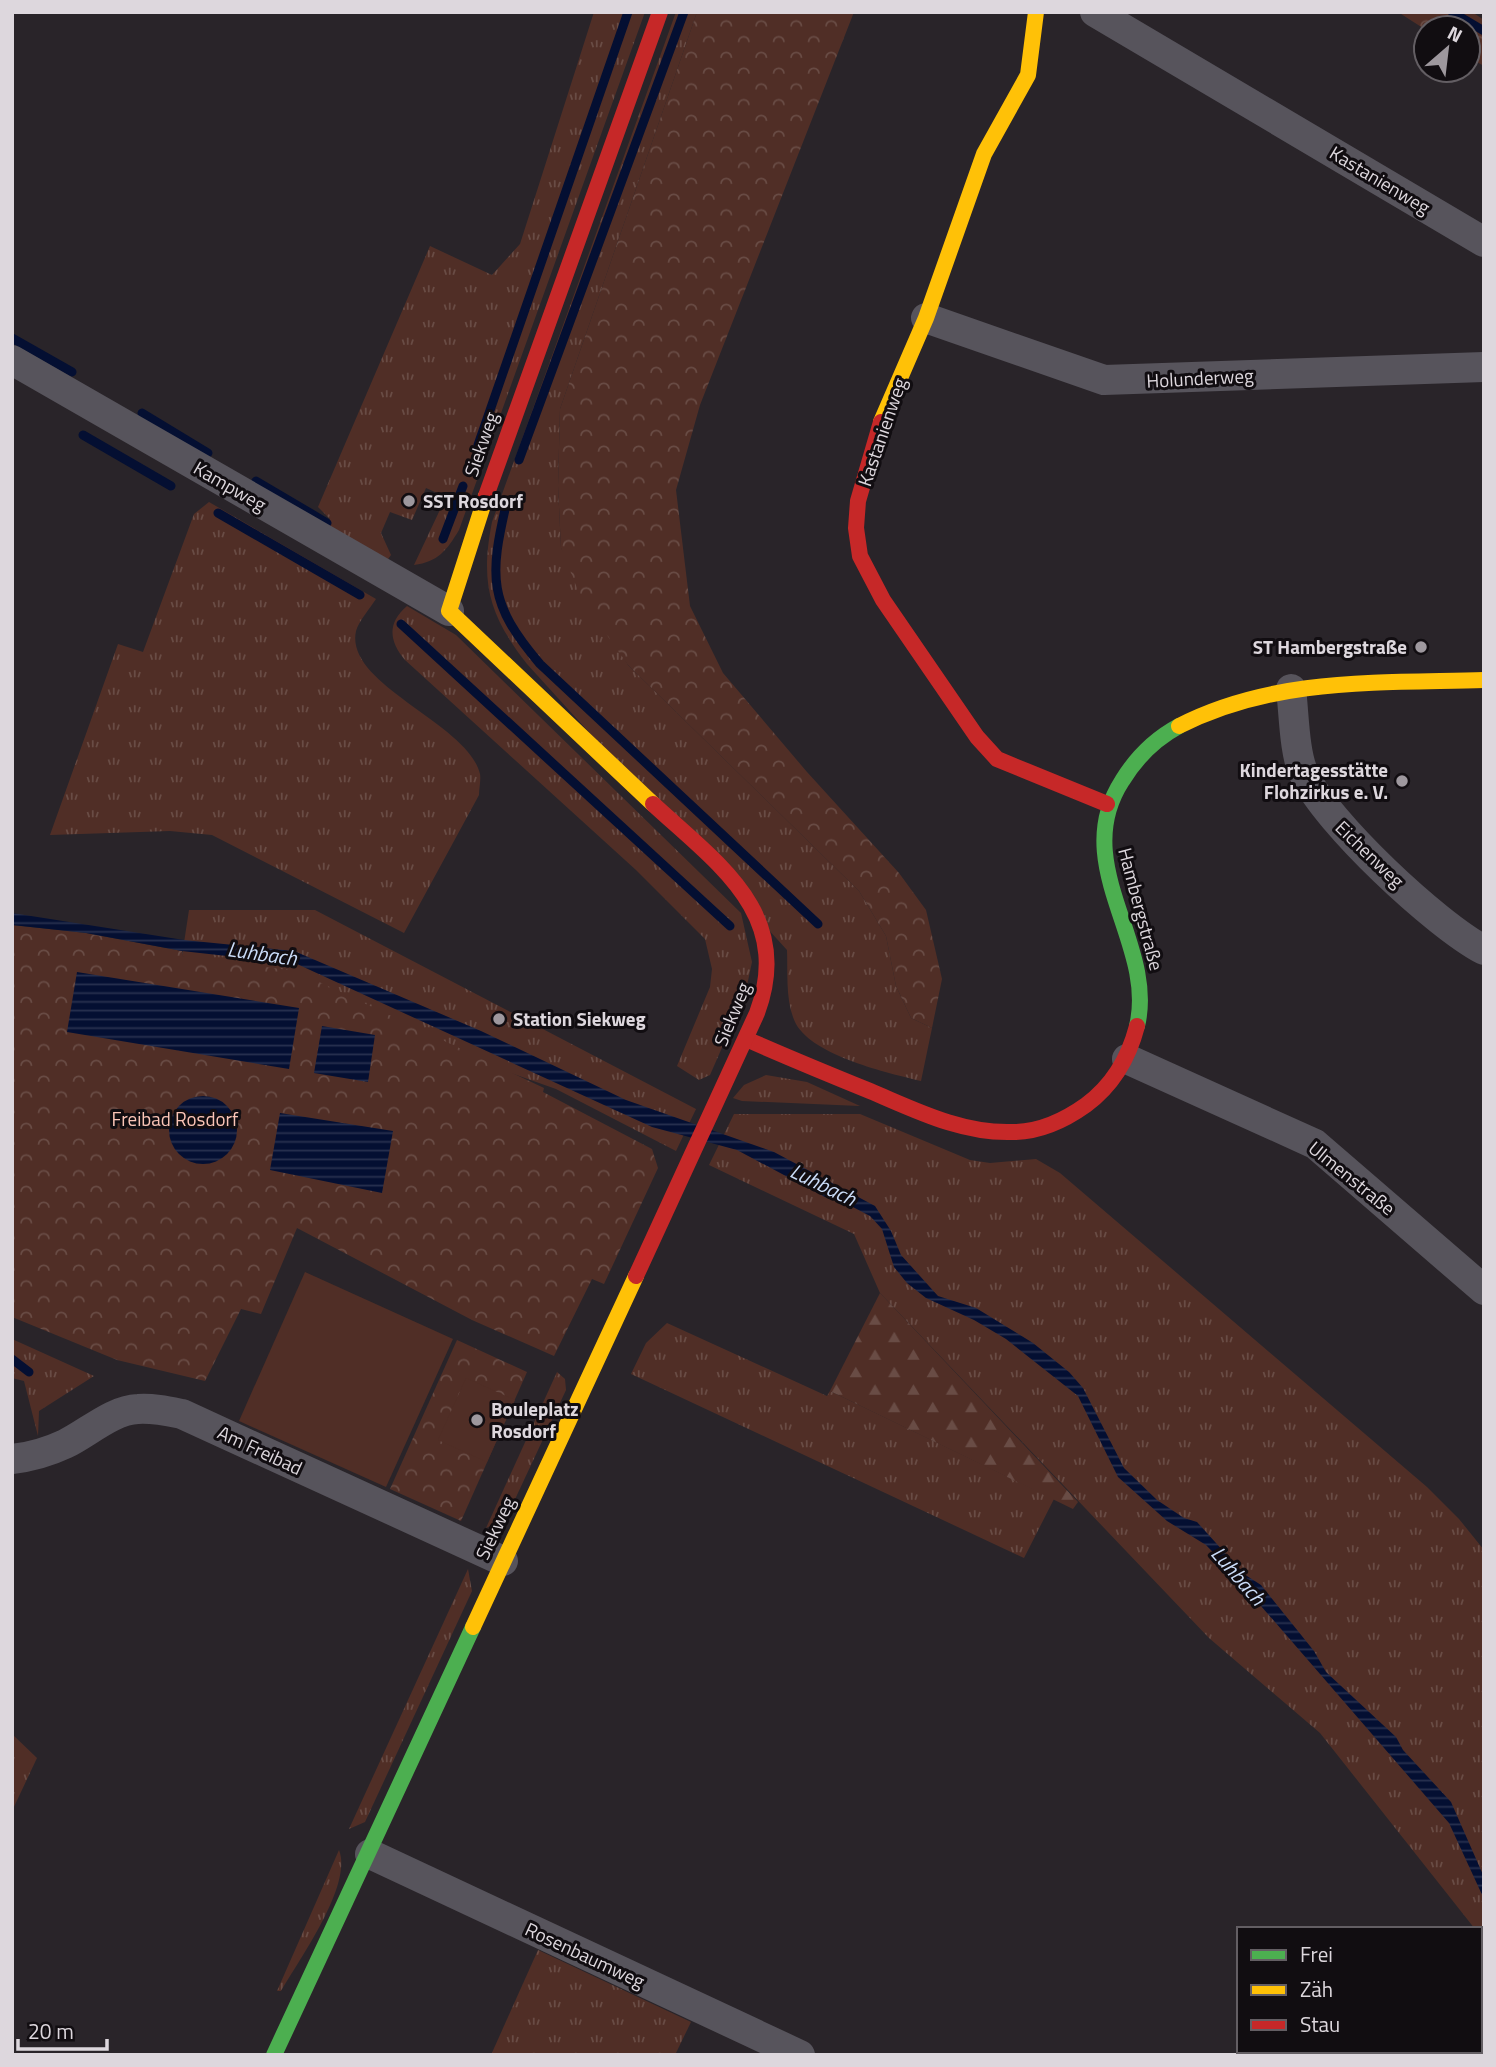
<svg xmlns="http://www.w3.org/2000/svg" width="1496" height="2067" viewBox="0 0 1496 2067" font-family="'Titillium Web',sans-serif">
<defs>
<pattern id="grass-tufts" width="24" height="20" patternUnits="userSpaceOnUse" patternTransform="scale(1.75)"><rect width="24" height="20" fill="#502e26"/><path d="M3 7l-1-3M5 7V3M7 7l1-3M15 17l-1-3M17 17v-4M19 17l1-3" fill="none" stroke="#694c45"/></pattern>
<pattern id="forest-firs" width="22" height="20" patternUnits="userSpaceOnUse" patternTransform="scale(1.75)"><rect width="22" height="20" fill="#502e26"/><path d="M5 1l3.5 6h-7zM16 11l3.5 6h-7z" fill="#694c45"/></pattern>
<pattern id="park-crowns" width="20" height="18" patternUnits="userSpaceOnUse" patternTransform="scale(1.75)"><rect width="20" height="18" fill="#502e26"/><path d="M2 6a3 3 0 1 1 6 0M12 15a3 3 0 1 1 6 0" fill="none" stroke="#694c45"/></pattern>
<pattern id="water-rules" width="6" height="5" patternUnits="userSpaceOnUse" patternTransform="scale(1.75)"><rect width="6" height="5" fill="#040f32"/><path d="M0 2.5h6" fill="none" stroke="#28314f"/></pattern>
</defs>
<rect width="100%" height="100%" fill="#292429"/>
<!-- grass -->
<g fill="url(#grass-tufts)">
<path d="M 594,12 L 645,12 L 459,530 C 447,550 438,562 414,565 L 446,497 L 426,488 L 412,520 L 390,512 L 381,533 L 391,555 L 386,562 L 325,528 L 330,519 L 318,507 L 430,246 L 492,275 L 520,244 Z"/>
<path d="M 676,12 L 697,12 L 560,409 L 558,486 L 561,548 L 628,665 L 859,891 L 886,936 L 896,986 L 911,1018 L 932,1028 L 921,1081 C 888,1073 814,1056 796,1024 C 785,1003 788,972 787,950 L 527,664 C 489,615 480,583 492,522 Z"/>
<path d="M 209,502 L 376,599 C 370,608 359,621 356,631 C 344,685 468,723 480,774 C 481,780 479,789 479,795 L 404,933 L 212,835 L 170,831 L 50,835 L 118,644 L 143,652 L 194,514 Z"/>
<path d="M 407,606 L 456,635 L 741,913 L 752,962 L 745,995 L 710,1075 L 699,1080 L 677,1066 L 710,987 L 712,969 L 705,939 L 636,870 L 405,660 C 389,641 387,623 407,606 Z"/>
<path d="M 189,910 L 315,910 L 696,1109 L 676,1151 L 556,1089 L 182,956 Z"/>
<path d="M 766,1075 L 807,1082 L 860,1106 L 742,1101 L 733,1098 L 744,1085 Z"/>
<path d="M 734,1114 L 860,1114 L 970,1160 L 990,1163 L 1036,1159 L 1060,1173 L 1427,1487 L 1459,1519 L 1484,1550 L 1484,1940 L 1480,1929 L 1475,1929 L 1320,1733 L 1209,1638 L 880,1293 L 854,1234 L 709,1165 Z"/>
<path d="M 667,1323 L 827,1396 L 830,1391 L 1054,1499 L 1024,1558 L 631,1374 L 646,1343 Z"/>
<path d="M 12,1339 L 94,1376 L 39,1411 L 38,1436 L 24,1381 L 12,1378 Z"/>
<path d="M 557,1372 L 565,1379 L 566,1390 L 510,1510 L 498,1523 L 486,1528 Z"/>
<path d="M 468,1569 L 472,1591 L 365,1822 L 349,1829 Z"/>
<path d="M 12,1734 L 37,1758 L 12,1811 Z"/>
<path d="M 339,1850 C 353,1885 299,1960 281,1991 L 277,1991 Z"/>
<path d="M 538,1950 L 691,2022 L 675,2055 L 491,2055 Z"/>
</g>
<!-- forest -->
<path fill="url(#forest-firs)" d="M 880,1293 L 1078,1502 L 1073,1509 L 830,1391 Z"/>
<!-- park -->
<g fill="url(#park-crowns)">
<path d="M 697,12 L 854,12 L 700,405 L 676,490 L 690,606 L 723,673 L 807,772 L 899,873 L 926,910 L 942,979 L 932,1028 L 911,1018 L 896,986 L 886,936 L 859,891 L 628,665 L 581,598 L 561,548 L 558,486 L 560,409 Z"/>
<path d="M 1398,12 L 1472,12 L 1484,20 L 1484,66 L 1468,57 L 1468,28 L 1426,30 Z"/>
<path d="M 12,925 L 86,933 L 182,951 L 182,956 L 296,971 L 544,1088 L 543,1092 L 652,1149 L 658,1168 L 604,1284 L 592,1279 L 554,1356 L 472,1320 L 297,1228 L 261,1314 L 241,1309 L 205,1381 L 117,1360 L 12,1317 Z"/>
<path d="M 457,1340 L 527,1372 L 461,1521 L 390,1489 Z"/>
</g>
<!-- pitch -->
<g fill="#502e26">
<path d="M 305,1272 L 453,1339 L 386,1487 L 239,1421 Z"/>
<path d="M 466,1378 L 515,1400 L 487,1462 L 438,1440 Z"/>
</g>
<!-- water -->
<g fill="url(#water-rules)">
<path d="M 12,913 L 184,940 L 294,951 L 481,1031 L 626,1100 L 774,1152 L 875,1206 L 891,1231 L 901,1255 L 938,1296 L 976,1308 L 1033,1343 L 1069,1372 L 1083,1388 L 1124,1468 L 1157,1500 L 1184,1518 L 1197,1522 L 1244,1574 L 1261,1585 L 1314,1651 L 1326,1672 L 1396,1737 L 1403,1750 L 1451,1802 L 1484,1877 L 1484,1899 L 1449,1823 L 1229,1569 L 1206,1545 L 1167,1521 L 1118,1477 L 1078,1396 L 1006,1339 L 974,1320 L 926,1298 L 907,1283 L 894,1267 L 882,1229 L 870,1216 L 851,1206 L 825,1197 L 737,1150 L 652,1127 L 297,964 L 182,951 L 86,933 L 12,925 Z"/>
<path d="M 77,972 L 299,1008 L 289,1069 L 67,1032 Z"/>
<path d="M 322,1026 L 375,1035 L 368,1082 L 314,1073 Z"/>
<circle cx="203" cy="1130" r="34"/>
<path d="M 280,1113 L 393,1131 L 382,1193 L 270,1170 Z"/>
</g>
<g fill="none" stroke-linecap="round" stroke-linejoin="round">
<!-- stream -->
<g stroke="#040f32" stroke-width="9">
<path d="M 1452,12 L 1484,31"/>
<path d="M 12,338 L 72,372"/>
<path d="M 142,413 L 208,453"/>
<path d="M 83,435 L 171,486"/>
<path d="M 478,445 L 628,12"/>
<path d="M 519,460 L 684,12"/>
<path d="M 256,481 L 327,523"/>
<path d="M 507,501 C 489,577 488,603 540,664 L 818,924"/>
<path d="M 218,513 L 360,595"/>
<path d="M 443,539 L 463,486"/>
<path d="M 401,624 L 730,926"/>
<path d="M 12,1359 L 29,1372"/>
</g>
<!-- street -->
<g stroke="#57545c" stroke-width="30">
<path d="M 1095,12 L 1484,242"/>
<path d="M 926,318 L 1104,380 L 1484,367"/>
<path d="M 12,360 L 449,611"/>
<path d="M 1291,689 C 1294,712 1294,753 1304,774 C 1326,822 1436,925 1484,950"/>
<path d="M 1127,1059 L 1315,1144 L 1484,1290"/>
<path d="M 12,1459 C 31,1457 48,1452 65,1444 C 88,1433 112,1410 138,1409 C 153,1408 167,1411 182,1414 L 503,1561"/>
<path d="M 370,1854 L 800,2055"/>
<path d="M 1296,2055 L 1298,2051"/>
</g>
<!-- fast -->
<g stroke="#4caf50" stroke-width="16">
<path d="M 1137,1026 C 1157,943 1068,865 1122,781 C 1136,758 1155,739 1179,726"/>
<path d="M 274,2055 L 473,1627"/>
</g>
<!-- slow -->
<g stroke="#ffc107" stroke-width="16">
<path d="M 881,422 L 926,318 L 984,154 L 1028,75 L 1036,12"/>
<path d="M 486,496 L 449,611 L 653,804"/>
<path d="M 1179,726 C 1274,677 1380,683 1484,680"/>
<path d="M 473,1627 L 636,1276"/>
</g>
<!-- jam -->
<g stroke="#c62828" stroke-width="16">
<path d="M 881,422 L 858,501 L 856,528 L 860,556 L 883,600 L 977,737 L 997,759 L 1107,804"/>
<path d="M 486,496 L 660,12"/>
<path d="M 746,1039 C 787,1057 828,1074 870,1091 C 915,1110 962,1134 1013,1132 C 1040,1132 1065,1120 1086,1105 C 1113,1085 1129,1057 1137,1026"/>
<path d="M 636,1276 L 757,1013 C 794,914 718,864 653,804"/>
</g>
</g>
<!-- markers -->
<g fill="#9e989e" stroke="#110d11" stroke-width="2.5">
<circle cx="409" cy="501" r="7"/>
<circle cx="1421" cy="647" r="7"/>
<circle cx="1402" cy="781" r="7"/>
<circle cx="499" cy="1019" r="7"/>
<circle cx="477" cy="1420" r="7"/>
</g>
<g text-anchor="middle" stroke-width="6" stroke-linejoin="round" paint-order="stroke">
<!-- street labels -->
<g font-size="19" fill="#ddd7dd" stroke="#110d11">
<text transform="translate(1380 180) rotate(31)" y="7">Kastanienweg</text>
<text transform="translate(1200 378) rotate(-3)" y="7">Holunderweg</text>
<text transform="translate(882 432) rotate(-71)" y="7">Kastanienweg</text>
<text transform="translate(481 444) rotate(-71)" y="7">Siekweg</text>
<text transform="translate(230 486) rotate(30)" y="7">Kampweg</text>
<text transform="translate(1370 854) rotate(44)" y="7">Eichenweg</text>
<text transform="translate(1141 909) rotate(75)" y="7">Hambergstraße</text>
<text transform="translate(732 1014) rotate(-68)" y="7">Siekweg</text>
<text transform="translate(1352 1178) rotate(39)" y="7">Ulmenstraße</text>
<text transform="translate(260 1450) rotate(25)" y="7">Am Freibad</text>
<text transform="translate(495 1528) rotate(-65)" y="7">Siekweg</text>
<text transform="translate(585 1955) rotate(25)" y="7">Rosenbaumweg</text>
</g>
<!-- poi labels -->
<g font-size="19" font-weight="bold" fill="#ddd7dd" stroke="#110d11" text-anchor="start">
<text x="423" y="508">SST Rosdorf</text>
<text x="1407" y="654" text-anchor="end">ST Hambergstraße</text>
<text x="1388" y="777" text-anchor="end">Kindertagesstätte<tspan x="1388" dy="22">Flohzirkus e. V.</tspan></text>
<text x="513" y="1026">Station Siekweg</text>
<text x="491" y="1416">Bouleplatz<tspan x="491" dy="22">Rosdorf</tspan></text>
</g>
<!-- park labels -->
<g font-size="19" fill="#fbc5b7" stroke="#110d11">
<text x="175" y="1126">Freibad Rosdorf</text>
</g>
<!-- water labels -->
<g font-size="21" font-style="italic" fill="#cadcf8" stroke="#110d11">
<text transform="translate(262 954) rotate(8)" y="7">Luhbach</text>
<text transform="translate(823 1185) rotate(26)" y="7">Luhbach</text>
<text transform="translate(1238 1576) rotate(49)" y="7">Luhbach</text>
</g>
</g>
<!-- border -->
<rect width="1496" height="2067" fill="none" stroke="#ddd7dd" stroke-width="28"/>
<!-- legend -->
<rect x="1237" y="1927" width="245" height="126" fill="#110d11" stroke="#635e63" stroke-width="2"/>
<rect x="1251" y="1950" width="35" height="10" fill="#4caf50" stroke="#635e63" stroke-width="2"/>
<text x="1300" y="1962" font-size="21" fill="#ddd7dd">Frei</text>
<rect x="1251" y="1985" width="35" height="10" fill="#ffc107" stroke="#635e63" stroke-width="2"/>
<text x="1300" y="1997" font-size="21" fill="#ddd7dd">Zäh</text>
<rect x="1251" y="2020" width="35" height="10" fill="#c62828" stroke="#635e63" stroke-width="2"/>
<text x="1300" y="2032" font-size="21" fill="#ddd7dd">Stau</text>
<!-- north arrow -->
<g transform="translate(1447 49) rotate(28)"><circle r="33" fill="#110d11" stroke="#635e63" stroke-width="2"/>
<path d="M0-5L12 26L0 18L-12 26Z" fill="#9e989e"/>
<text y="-10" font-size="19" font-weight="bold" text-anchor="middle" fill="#ddd7dd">N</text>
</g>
<!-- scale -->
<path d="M18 2039v10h89v-10" fill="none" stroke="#ddd7dd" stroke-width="3.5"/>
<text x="28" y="2039" font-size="21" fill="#ddd7dd" stroke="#110d11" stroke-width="5" paint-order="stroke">20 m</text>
</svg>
